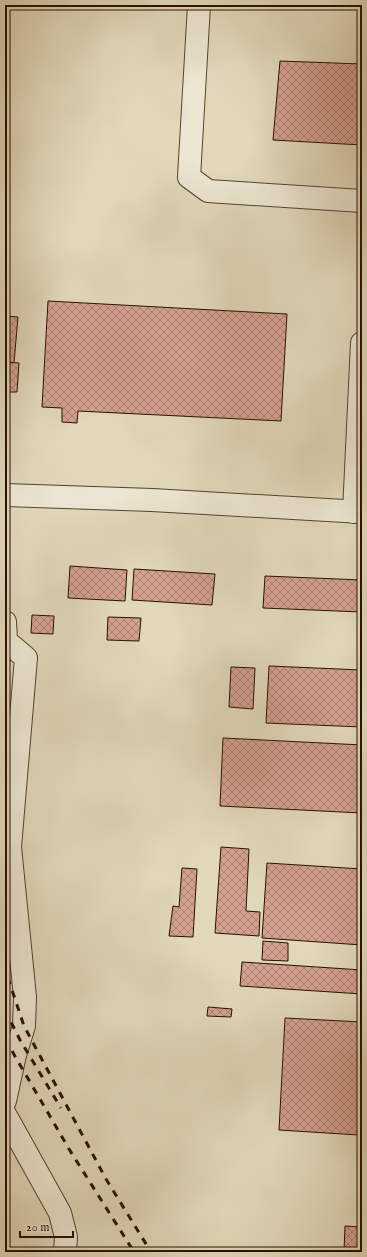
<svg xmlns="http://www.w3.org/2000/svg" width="367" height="1257" viewBox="0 0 367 1257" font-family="'IM FELL English',serif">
<defs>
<pattern id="building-cross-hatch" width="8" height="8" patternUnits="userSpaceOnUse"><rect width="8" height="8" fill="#d4a090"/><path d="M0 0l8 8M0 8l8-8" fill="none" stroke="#ac8173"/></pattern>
</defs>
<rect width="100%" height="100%" fill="#e1d8ba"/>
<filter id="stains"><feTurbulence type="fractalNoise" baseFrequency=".005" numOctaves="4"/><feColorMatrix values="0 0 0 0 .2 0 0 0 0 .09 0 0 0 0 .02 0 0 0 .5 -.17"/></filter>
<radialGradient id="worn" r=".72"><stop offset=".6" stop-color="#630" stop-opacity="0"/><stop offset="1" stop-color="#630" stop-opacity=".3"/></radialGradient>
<!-- building -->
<g fill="url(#building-cross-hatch)" stroke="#280f00">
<path d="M 280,61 L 362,64 L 362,145 L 273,140 Z"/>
<path d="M 48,301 L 287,314 L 281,421 L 78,411 L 77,423 L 62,422 L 62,408 L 42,407 Z"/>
<path d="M 5,316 L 18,317 L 14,363 L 5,362 Z"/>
<path d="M 5,362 L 19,363 L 17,392 L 5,392 Z"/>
<path d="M 70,566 L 127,570 L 125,601 L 68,598 Z"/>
<path d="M 134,569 L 215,574 L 212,605 L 132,600 Z"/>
<path d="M 265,576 L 362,580 L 362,612 L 263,608 Z"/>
<path d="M 32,615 L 54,616 L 53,634 L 31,633 Z"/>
<path d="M 108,617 L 141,618 L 139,641 L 107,640 Z"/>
<path d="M 269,666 L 362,670 L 362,727 L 266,723 Z"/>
<path d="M 231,667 L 255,668 L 253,709 L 229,707 Z"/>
<path d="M 223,738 L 362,745 L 362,813 L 220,806 Z"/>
<path d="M 221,847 L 249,849 L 246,911 L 260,912 L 259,936 L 215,933 Z"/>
<path d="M 267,863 L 362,869 L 362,945 L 262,938 Z"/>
<path d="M 182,868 L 197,869 L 193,937 L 169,936 L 173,906 L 179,907 Z"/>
<path d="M 263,941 L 288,943 L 288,961 L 262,960 Z"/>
<path d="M 242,962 L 362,970 L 362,994 L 240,986 Z"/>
<path d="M 208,1007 L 232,1009 L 231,1017 L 207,1016 Z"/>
<path d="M 285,1018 L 362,1022 L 362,1085 L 359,1135 L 279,1130 Z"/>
<path d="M 345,1226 L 362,1227 L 362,1252 L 344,1252 Z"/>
</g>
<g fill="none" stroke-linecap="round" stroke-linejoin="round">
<defs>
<g id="minor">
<path d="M 199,5 L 189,177 L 208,191 L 362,201"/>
<path d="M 5,495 L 152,500 L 362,512"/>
<path d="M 354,512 L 362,343"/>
<path d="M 5,622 L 6,641 L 26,658 L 10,847 L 25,997 L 24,1026 L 15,1055 L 5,1101"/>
<path d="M 5,1114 L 60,1213 L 66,1237 L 65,1252"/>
</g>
</defs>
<!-- minor casing -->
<use href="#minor" stroke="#56412e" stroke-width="24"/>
<!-- minor -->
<use href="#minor" stroke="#ece6d2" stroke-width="22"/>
<!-- rail -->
<g stroke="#280f00" stroke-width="3" stroke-dasharray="7 7" stroke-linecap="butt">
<path d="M 5,964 L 7,975 L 24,1026 L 106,1179 L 151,1252"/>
<path d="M 5,1010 L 20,1040 L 61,1108"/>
<path d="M 5,1039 L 69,1149 L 134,1252"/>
</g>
</g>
<!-- margin -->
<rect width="367" height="1257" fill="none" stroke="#e1d8ba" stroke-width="20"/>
<rect x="6" y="6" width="355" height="1245" fill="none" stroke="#280f00" stroke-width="2"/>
<rect x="10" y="10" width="347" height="1237" fill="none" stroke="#280f00"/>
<!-- scale -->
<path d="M20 1231v6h53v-6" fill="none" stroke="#280f00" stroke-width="2"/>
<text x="26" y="1231" font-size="12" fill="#280f00" stroke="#ece6d2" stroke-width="3" paint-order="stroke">20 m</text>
<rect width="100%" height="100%" filter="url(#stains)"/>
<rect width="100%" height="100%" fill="url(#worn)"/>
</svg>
